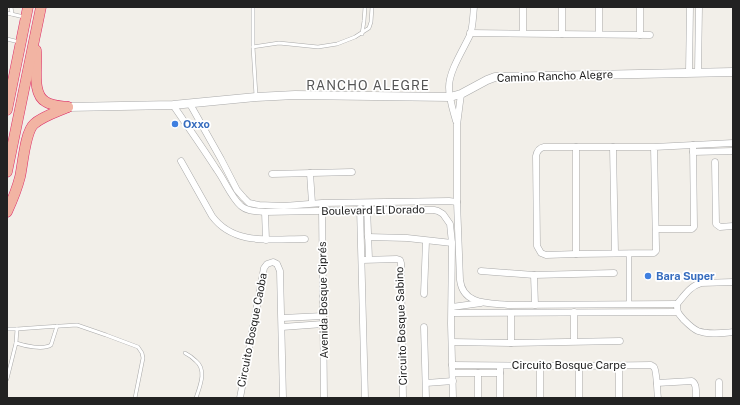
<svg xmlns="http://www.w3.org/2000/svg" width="740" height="405" viewBox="0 0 740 405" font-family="'Public Sans',sans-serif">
<rect width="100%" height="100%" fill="#f2efe9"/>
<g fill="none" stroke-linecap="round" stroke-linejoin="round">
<defs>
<g id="service">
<path d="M 11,7 L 12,14"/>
<path d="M 7,13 L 24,17"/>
<path d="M 362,34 L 364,21 L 365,7"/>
<path d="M 7,39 L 19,42"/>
<path d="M 253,47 L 253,7"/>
<path d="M 256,96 L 253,47 L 279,43 L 318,47 L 337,44 L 355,37 L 369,28 L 371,22 L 372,7"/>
<path d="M 7,329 L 17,329 L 45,327 L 77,325 L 106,335 L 138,347 L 142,353 L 143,358 L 135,398"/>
<path d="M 17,329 L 16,343 C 25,346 43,350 51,345 L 57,326"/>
<path d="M 185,353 C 189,355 193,358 196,361 C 207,370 200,386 196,398"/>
<path d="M 7,379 L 16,343"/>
</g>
<path id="pedestrian" d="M 629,253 L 629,304"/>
<g id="minor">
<path d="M 640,7 L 640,35"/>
<path d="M 470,33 L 650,35"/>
<path d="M 523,33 L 523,7"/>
<path d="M 562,34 L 562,7"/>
<path d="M 599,34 L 599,7"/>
<path d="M 689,72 L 690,7"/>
<path d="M 698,72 L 699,7"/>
<path d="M 461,94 L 457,125 L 457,202 L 460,280 C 463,305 488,303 508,305 L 677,304"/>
<path d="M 190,104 L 221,159 L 237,190 L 244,198 L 249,203 L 259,205 L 284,206 L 322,203 L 449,201 L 457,202"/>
<path d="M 173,105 C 188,127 203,148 217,170 C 225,181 231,197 241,206 C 248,212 257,211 265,212 L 367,210 L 434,210 L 438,211 L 443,214 L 450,224 L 452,243 L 451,324 L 453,398"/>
<path d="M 456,121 C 453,110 449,99 449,87 C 449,71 463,50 470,35 C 473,27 473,16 474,7"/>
<path d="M 576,147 L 576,254"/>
<path d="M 613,147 L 615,253"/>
<path d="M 654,147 L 656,247 L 656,251 L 654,253 L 576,254 L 546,255 L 541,253 L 537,246 L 536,156 C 537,151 539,148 544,147 L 654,147 L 733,143"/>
<path d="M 693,152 L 733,151"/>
<path d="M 181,161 L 212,216 C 234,246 272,239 305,239"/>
<path d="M 715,162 L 716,224 L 720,227 L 733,226"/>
<path d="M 310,173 L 312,203"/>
<path d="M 272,174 L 352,172"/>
<path d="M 367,207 L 369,259"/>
<path d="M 322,208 L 324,398"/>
<path d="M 360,208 L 365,398"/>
<path d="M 265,212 L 266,240"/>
<path d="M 656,229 L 692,229 L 694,227 L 693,145"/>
<path d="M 368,237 L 407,238 L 452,243"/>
<path d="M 362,260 L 397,259 L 400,260 L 401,263 L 403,398"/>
<path d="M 481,271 L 534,275 L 614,273"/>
<path d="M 534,275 L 535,305"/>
<path d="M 733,282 L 701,283 C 690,286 684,296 677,304 C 677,313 678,313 684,320 C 688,324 693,329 698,331 C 709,335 722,333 733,332"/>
<path d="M 424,294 L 426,241"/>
<path d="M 452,307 L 481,303"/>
<path d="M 452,313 L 677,312"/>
<path d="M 282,318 L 323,316"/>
<path d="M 282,327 L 323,324"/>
<path d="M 424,327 L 426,398"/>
<path d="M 574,341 L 574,312"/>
<path d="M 452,342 L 511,343 L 620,341"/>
<path d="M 511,343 L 511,313"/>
<path d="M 452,365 L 579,366 L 651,365 C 652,366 653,366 654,367 C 657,371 657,392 658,398"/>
<path d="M 540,366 L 540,398"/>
<path d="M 579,366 L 579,398"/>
<path d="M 619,366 L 619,398"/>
<path d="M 500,369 L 500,398"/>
<path d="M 453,373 L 500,373"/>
<path d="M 719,382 L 719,398"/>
<path d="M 426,383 L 453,381"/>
<path d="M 657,383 L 692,381 C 697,384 696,392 696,398"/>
<path d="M 240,398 L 264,268 L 267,264 L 273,262 L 277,264 L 280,271 L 283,398"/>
<path d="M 478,398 L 478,373"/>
</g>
<path id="tertiary" d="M 68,107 L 173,105 L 256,97 L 295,95 L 450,97 L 461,94 L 487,80 L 495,77 L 733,72"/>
<g id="trunk">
<path d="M 36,50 C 38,65 31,94 46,102 C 53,106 61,106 68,107"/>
<path d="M 7,110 L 28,7"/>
<path d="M 7,172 L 41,7"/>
<path d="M 7,212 C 12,201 17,189 20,177 C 23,164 25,132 34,124 C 43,116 57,112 68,107"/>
</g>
</defs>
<!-- service casing -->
<use href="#service" stroke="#a9a9a9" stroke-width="4"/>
<!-- pedestrian casing -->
<use href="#pedestrian" stroke="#a9a9a9" stroke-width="5.5"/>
<!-- minor casing -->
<use href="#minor" stroke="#a9a9a9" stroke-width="7"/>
<!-- tertiary casing -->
<use href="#tertiary" stroke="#a9a9a9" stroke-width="9"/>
<!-- trunk casing -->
<use href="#trunk" stroke="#dc2a67" stroke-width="11"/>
<!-- service -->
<use href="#service" stroke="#fff" stroke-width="3"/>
<!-- pedestrian -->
<use href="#pedestrian" stroke="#fff" stroke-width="4.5"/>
<!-- minor -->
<use href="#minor" stroke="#fff" stroke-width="6"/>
<!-- tertiary -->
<use href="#tertiary" stroke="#fff" stroke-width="8"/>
<!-- trunk -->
<use href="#trunk" stroke="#f2b4a3" stroke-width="10"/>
</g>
<!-- markers -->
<g fill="#3f7fe0" stroke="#fff" stroke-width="1.5">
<circle cx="175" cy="124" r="4"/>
<circle cx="648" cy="276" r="4"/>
</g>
<g text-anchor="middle" stroke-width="3.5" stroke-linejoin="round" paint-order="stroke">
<!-- street labels -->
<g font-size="11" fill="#222" stroke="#fff">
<text transform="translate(555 76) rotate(-2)" y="4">Camino Rancho Alegre</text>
<text transform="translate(373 210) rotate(-1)" y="4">Boulevard El Dorado</text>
<text transform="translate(323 300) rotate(-91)" y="4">Avenida Bosque Ciprés</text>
<text transform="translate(401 326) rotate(-92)" y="4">Circuito Bosque Sabino</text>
<text transform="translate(252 330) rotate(-79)" y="4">Circuito Bosque Caoba</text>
<text x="569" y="369">Circuito Bosque Carpe</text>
</g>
<!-- shop labels -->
<g font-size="11" font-weight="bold" fill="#366cbe" stroke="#fff" text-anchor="start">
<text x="183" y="128">Oxxo</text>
<text x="656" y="280">Bara Super</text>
</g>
<!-- quarter labels -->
<g font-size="13" letter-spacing="1" fill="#555" stroke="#fff">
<text x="368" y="90">RANCHO ALEGRE</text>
</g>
</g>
<!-- border -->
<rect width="740" height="405" fill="none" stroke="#222222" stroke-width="16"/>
</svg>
